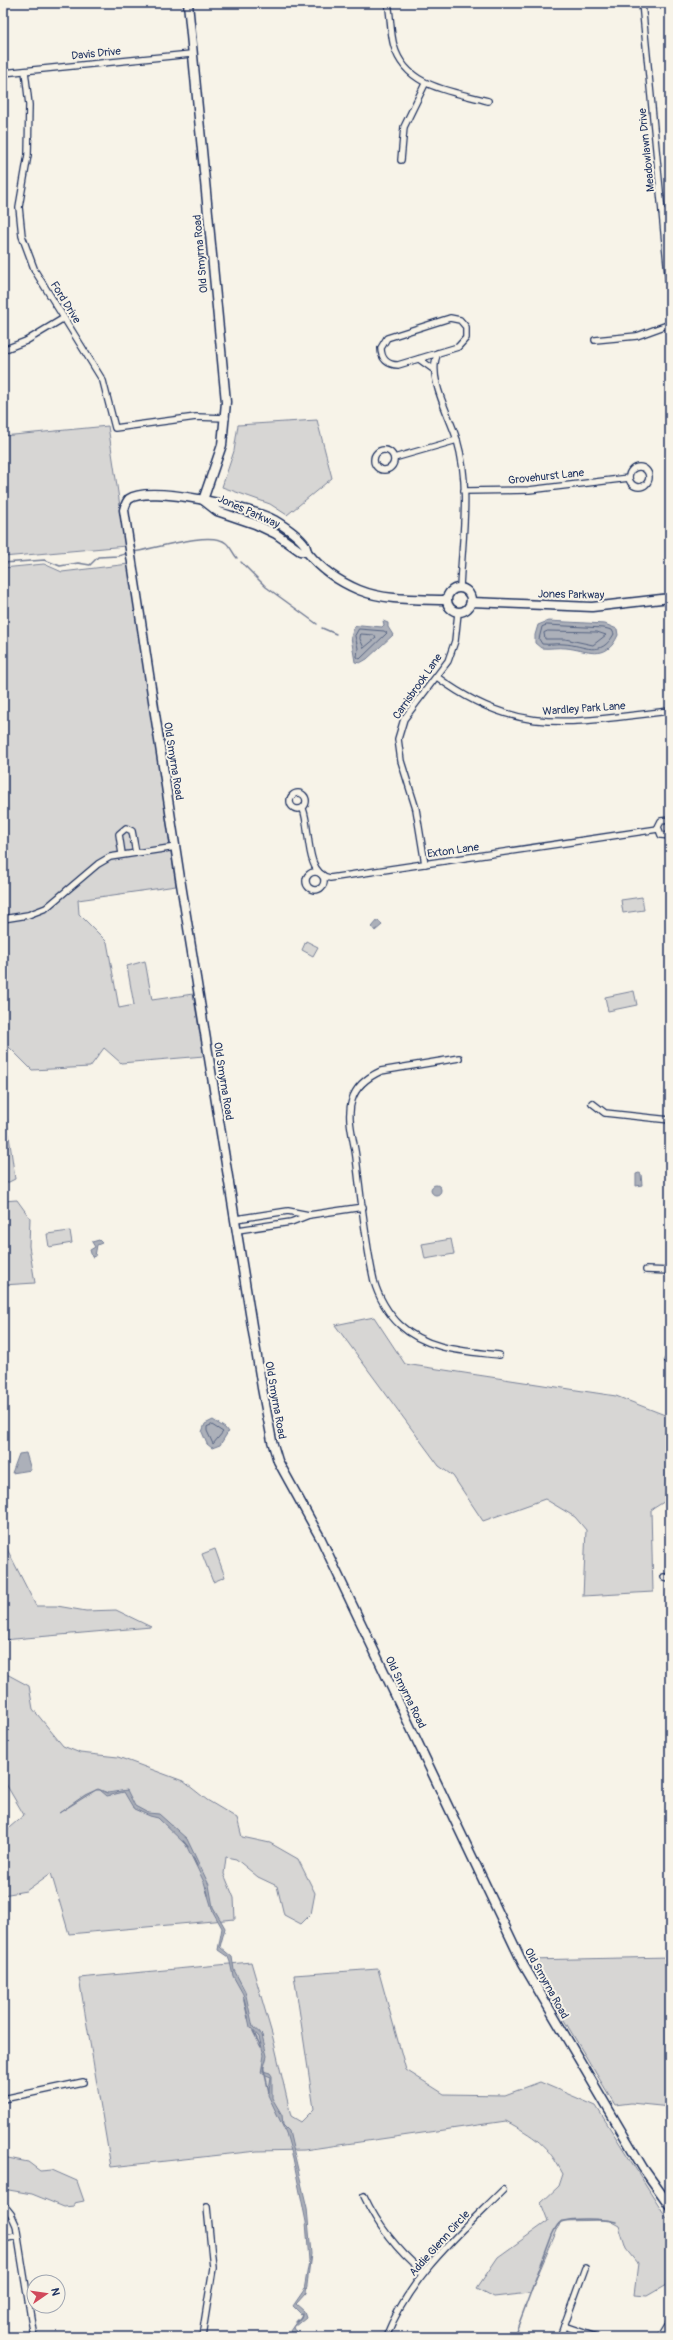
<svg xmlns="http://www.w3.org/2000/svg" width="673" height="2340" viewBox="0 0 673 2340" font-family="Pangolin,sans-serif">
<rect width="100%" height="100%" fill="#f7f3e8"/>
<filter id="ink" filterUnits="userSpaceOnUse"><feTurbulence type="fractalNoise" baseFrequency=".025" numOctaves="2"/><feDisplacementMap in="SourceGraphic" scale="8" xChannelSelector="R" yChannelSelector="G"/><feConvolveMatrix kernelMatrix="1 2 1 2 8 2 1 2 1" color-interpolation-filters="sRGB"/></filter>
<g filter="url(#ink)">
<!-- green -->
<g fill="#d7d6d4" stroke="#798299">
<path d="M 317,420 L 332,478 L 287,515 L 270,504 L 222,487 L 234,451 L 238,425 Z"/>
<path d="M 108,426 L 126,546 L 3,557 L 3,436 Z"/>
<path d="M 44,564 L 62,572 L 129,564 L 176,886 L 78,900 L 79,914 L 107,942 L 119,1008 L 134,1005 L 127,966 L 145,961 L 152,1000 L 193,994 L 204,1056 L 121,1063 L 104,1048 L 90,1067 L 32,1070 L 8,1046 L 3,1084 L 3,568 Z"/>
<path d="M 642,897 L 644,910 L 623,913 L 621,900 Z"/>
<path d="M 306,941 L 318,947 L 313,956 L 302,950 Z"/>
<path d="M 634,991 L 637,1005 L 608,1011 L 605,997 Z"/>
<path d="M 3,1093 L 15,1179 L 3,1185 Z"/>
<path d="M 17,1200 L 30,1218 L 29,1246 L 35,1283 L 3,1285 L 3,1201 Z"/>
<path d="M 70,1231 L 72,1243 L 49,1247 L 47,1234 Z"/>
<path d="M 451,1239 L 454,1254 L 425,1259 L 422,1244 Z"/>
<path d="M 374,1317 L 405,1364 L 616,1396 L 670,1417 L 670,1498 L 651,1510 L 653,1592 L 583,1596 L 586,1530 L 575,1517 L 545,1499 L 483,1521 L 453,1476 L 439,1466 L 335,1325 Z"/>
<path d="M 3,1532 L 8,1551 L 36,1606 L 57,1606 L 86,1611 L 116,1610 L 151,1627 L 3,1640 Z"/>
<path d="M 215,1549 L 225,1577 L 213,1582 L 202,1554 Z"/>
<path d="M 3,1672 L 29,1686 L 33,1709 L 63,1746 L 80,1753 L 118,1757 L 183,1781 L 207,1800 L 237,1818 L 242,1837 L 270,1843 L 298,1859 L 315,1893 L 311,1914 L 301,1924 L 284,1915 L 277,1886 L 258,1877 L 236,1859 L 226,1857 L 224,1874 L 234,1898 L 235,1919 L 69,1934 L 51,1873 L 26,1891 L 3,1895 L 3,1833 L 24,1815 L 3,1779 Z"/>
<path d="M 670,1957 L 670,2107 L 631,2103 L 615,2105 L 528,1960 Z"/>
<path d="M 251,1962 L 272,2034 L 291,2116 L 301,2122 L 314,2109 L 294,1975 L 378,1969 L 406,2070 L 444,2094 L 505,2095 L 540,2082 L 596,2106 L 670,2223 L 670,2286 L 666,2285 L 647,2296 L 634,2295 L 638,2263 L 626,2248 L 619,2226 L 608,2220 L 561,2221 L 530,2293 L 494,2297 L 477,2288 L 498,2257 L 548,2221 L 541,2203 L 559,2186 L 563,2174 C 547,2144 535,2137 506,2121 L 304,2150 L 257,2151 L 111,2167 L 79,1978 Z"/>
<path d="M 3,2157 L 28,2162 L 40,2171 L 52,2170 L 77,2181 L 84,2201 L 74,2203 L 74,2206 L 64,2207 L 32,2194 L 3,2189 Z"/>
</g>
<!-- water -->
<g fill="#acb0b9" stroke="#727c95">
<path d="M 383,621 L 388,623 L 388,627 L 393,635 L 367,659 L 360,663 L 355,662 L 351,637 L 354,627 L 361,625 L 382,627 L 384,625 Z"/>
<path d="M 548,621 L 605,624 L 617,629 L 618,635 C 606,663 587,650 566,648 C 557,647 549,649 541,648 L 535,643 L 535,635 L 538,625 Z"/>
<path d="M 378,920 L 382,925 L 375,931 L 372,927 Z"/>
<path d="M 639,1173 L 641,1174 L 642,1185 L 636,1186 L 636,1174 Z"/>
<circle cx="436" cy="1190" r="5"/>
<path d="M 99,1240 L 102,1243 L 97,1245 L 95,1256 L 92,1257 L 90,1250 L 95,1247 L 92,1242 Z"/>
<path d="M 213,1420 L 225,1428 L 228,1432 L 220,1445 L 212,1448 L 207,1444 L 202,1432 L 205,1424 Z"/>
<path d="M 26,1453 L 31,1470 L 12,1473 L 19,1454 Z"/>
<path d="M 98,1789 L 108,1793 L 127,1790 L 135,1806 L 148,1813 L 159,1814 L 187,1839 L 209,1885 L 213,1907 L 225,1928 L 220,1947 L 232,1957 L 234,1970 L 245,1991 L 253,2027 L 262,2035 L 267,2056 L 263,2071 L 270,2073 L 272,2076 L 272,2098 L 282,2115 L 283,2125 L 289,2131 L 307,2208 L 311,2254 L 306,2293 L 296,2304 L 304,2311 L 306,2317 L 294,2327 L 298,2337 L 294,2337 L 291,2331 L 302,2315 L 293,2306 L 304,2290 L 309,2261 L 306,2222 L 293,2158 L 286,2133 L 268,2095 L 271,2077 L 261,2073 L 264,2055 L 259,2037 L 250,2027 L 243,1994 L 233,1976 L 230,1962 L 228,1957 L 218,1950 L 222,1928 L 213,1912 L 204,1882 L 186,1845 L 158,1818 L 150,1816 L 134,1809 L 124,1792 L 107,1796 L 100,1790 L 96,1790 L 59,1813 L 85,1795 Z"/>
</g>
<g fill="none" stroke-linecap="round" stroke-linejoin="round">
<!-- shore -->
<g stroke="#556382" stroke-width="1">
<path d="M 547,625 L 604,628 L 612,630 L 614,634 C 600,659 585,645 564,644 C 557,643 549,645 542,644 L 539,639 L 542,627 Z"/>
<path d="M 359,629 L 384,631 L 387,633 L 360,659 L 357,657 L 358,648 L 355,636 Z"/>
<path d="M 548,631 L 597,632 L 606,635 L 593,645 L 565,639 L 545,639 L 544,633 Z"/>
<path d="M 361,634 L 374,635 L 376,638 L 364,648 L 360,639 Z"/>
<path d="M 212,1425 L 223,1432 L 213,1444 L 207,1431 L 207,1427 Z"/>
</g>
<!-- stream -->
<g stroke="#727c95" stroke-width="1.5">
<path d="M 133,552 C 153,549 211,530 226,543 C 231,547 233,554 237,558"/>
<path d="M 241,562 L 266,587 L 317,624"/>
<path d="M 3,563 L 45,560 L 60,566 L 78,563 L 90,565 L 98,557 L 118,556 L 128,553"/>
<path d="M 322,628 L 336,634"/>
<path d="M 183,1841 L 188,1847"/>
<path d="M 193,1857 L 197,1866"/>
<path d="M 206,1887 L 208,1895"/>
<path d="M 244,1999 L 248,2018"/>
<path d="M 253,2031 L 261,2047"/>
<path d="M 263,2066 L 269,2092"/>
<path d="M 296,2322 L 301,2317 L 302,2313"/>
<path d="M 514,2337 L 552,2235 C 554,2231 557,2224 561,2222 C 573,2217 603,2219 616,2222"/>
</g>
<defs>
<g id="street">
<path d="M 388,3 C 391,17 390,32 394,46 C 406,88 452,91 488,101"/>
<path d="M 642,3 L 670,295"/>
<path d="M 25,71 L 29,105 L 28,155 L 19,207 L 22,236 L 35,271 L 103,381 L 115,428 L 196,417 L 226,418"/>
<path d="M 3,73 L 191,54"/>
<path d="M 401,160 L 404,127 L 425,84"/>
<path d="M 662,212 L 670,212"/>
<path d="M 450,318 L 460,320 L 466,327 L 466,338 L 458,347 L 398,365 C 388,365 381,359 381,348 L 387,338 Z"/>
<path d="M 595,340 L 637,336 L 670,324"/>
<path d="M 3,350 L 26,341 L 64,318"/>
<path d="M 438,353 C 426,377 450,416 457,440 C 471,487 462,539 460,588"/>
<path d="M 419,359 L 433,369"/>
<circle cx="384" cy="460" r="10"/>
<path d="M 394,458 L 457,440"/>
<circle cx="639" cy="477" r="10"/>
<path d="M 464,491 L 529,490 L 629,478"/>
<path d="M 437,677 C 520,739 575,721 670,711"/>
<circle cx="298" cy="801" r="8"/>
<path d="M 303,809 C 311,828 304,874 330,878 L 658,829"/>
<path d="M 670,820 L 661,821 L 658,827 L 661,835 L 670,836"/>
<path d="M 122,854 L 119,834 L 126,828 L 132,831 L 136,853"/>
<path d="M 425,864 L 416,809 L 401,761 L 398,739 L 404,719 L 448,661 L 455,641 L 458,613"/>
<circle cx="315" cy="881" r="9"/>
<path d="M 3,919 L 28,915 L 46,908 L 98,864 L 110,857 L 176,847"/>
<path d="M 459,1058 L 381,1071 C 368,1077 356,1086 352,1100 C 346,1117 354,1140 356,1157 C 361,1198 365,1241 374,1281 C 378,1296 388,1314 400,1325 C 427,1350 465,1351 499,1355"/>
<path d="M 592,1103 L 605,1113 L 670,1120"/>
<path d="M 236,1219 L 288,1211 L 309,1215"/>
<path d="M 238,1230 L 291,1222 L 309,1215 L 363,1207"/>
<path d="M 646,1270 L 670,1271"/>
<path d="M 668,1360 L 670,1357"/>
<path d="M 664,1577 L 670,1578"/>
<path d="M 3,2099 L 83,2082"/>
<path d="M 364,2196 C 378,2226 398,2251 423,2272"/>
<path d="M 3,2204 L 11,2214 L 16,2225 L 34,2337"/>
<path d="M 3,2239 L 17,2236"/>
<path d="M 564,2326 L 596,2337"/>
<path d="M 202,2337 L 213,2268 L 207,2207"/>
<path d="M 386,2337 C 410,2276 458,2235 503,2190"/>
<path d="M 560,2337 L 585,2268"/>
<path d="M 660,2337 L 668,2324"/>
</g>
<g id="secondary">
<path d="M 188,3 L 226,402 L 222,445 L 203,500"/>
<path d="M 203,500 L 217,511 L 255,524 L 276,534 L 300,551 L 307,552"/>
<circle cx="459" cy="600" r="12"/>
<path d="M 446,600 C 418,599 386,601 359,590 C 340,582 321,569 308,553 C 306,550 306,547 305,545 C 298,535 284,526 274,520 C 252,508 149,484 129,499 C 126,502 125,506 124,510 L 180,878 L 262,1388 L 272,1441 L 278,1461 L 321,1539 L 523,1964 L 643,2168 L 670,2206"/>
<path d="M 471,602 L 592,607 L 670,598"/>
</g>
</defs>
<!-- street casing -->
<use href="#street" stroke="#1b2f5e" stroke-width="8"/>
<!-- secondary casing -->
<use href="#secondary" stroke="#1b2f5e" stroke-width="11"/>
<!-- street -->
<use href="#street" stroke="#f7f3e8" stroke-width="5.5"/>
<!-- secondary -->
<use href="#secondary" stroke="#f7f3e8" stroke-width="8"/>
</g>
</g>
<g text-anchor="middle" stroke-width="4" stroke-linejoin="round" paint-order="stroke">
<!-- street labels -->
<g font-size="11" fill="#1b2f5e" stroke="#f7f3e8">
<text transform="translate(96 53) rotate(-6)" y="4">Davis Drive</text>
<text transform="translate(646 150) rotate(-96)" y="4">Meadowlawn Drive</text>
<text transform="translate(200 254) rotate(-95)" y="4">Old Smyrna Road</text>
<text transform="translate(66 302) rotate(58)" y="4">Ford Drive</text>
<text transform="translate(546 476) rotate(-6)" y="4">Grovehurst Lane</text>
<text transform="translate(249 511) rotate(24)" y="4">Jones Parkway</text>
<text transform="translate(571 594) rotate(1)" y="4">Jones Parkway</text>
<text transform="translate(417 686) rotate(-55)" y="4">Carrisbrook Lane</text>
<text transform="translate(584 708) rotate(-4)" y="4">Wardley Park Lane</text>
<text transform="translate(174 761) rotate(81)" y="4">Old Smyrna Road</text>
<text transform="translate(453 850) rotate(-8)" y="4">Exton Lane</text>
<text transform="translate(224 1081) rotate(81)" y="4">Old Smyrna Road</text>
<text transform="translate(276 1400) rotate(80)" y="4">Old Smyrna Road</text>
<text transform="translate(406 1692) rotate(64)" y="4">Old Smyrna Road</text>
<text transform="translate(547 1983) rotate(61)" y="4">Old Smyrna Road</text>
<text transform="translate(439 2243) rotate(-48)" y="4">Addie Glenn Circle</text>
</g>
</g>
<!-- margin -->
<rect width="673" height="2340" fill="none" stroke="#f7f3e8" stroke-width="16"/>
<rect x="8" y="8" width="657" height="2324" fill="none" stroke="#1b2f5e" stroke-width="1.5" filter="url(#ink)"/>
<!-- north arrow -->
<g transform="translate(46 2294) rotate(77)"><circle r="19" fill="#f7f3e8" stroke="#9fa5b1"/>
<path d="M0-3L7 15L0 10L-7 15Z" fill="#d1495b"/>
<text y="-6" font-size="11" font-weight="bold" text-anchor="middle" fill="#1b2f5e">N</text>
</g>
</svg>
